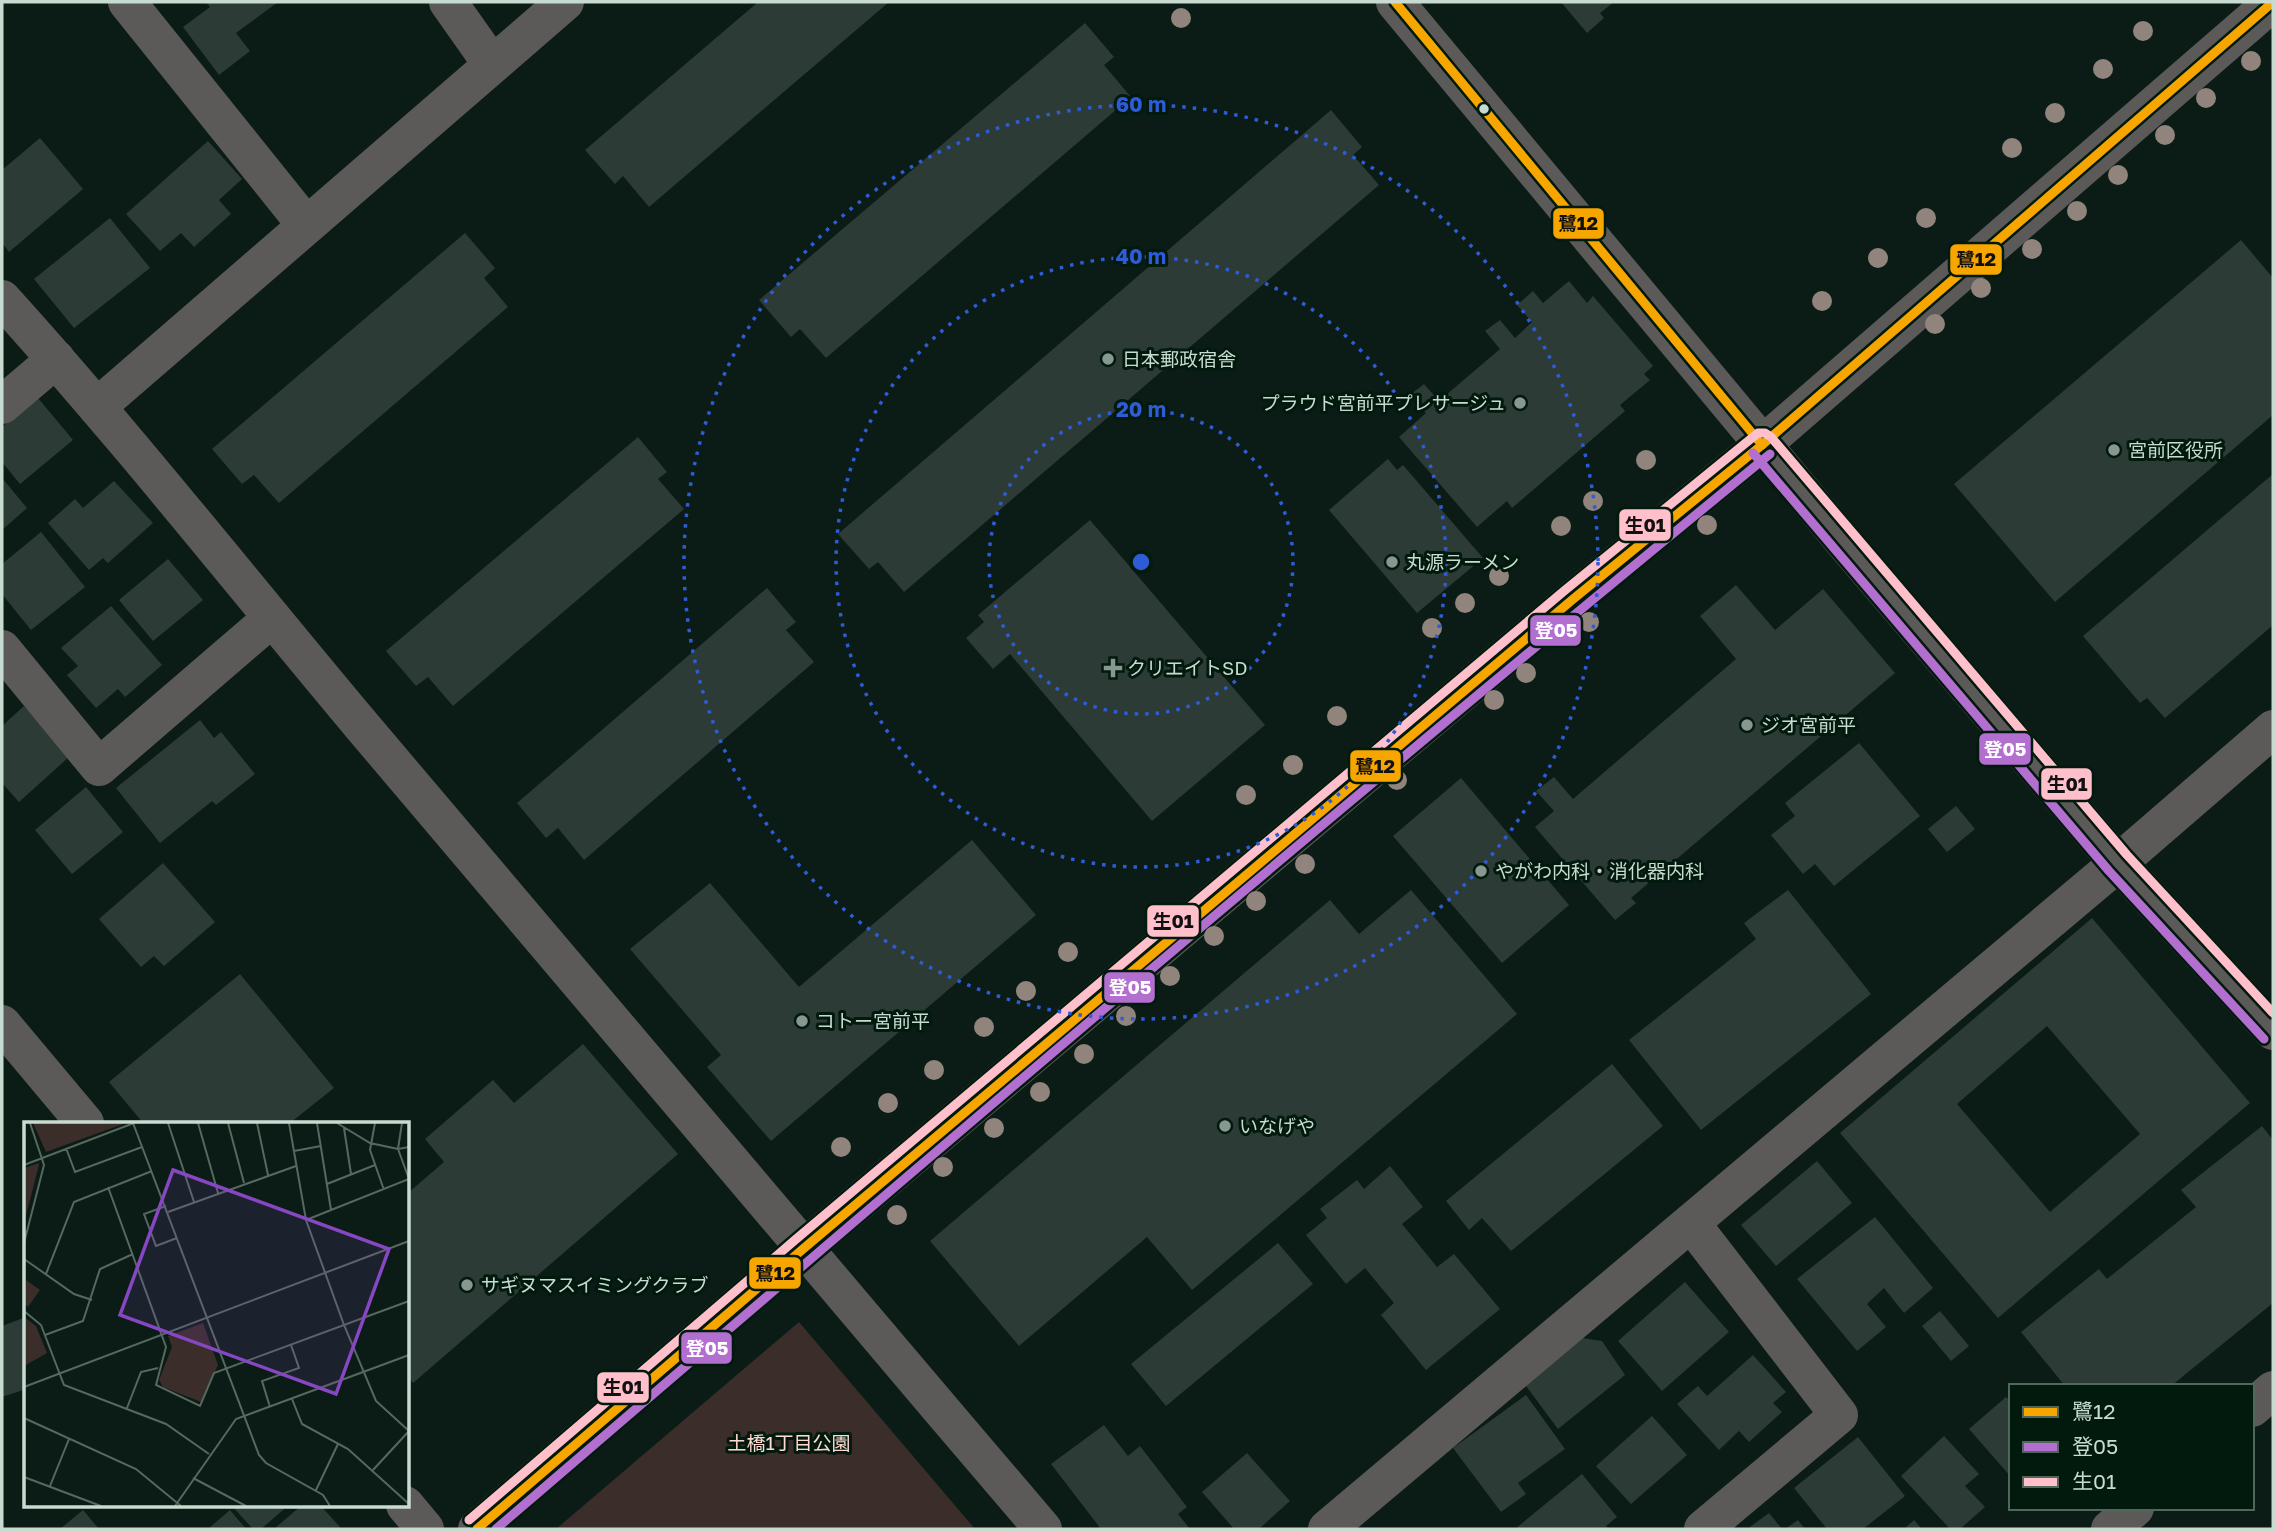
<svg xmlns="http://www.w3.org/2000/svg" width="2275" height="1531" viewBox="0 0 2275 1531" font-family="'Golos Text','Noto Sans JP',sans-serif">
<rect width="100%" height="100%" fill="#0a1c15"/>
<!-- green -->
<path fill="#3a2d2a" d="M 799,1322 L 975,1529 L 556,1529 Z"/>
<!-- building -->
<g fill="#2c3b35" fill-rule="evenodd">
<path d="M 206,2 L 278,2 L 236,33 L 250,51 L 219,75 L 183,27 L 210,7 Z"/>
<path d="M 758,2 L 889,2 L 649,207 L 623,176 L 615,184 L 585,150 Z"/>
<path d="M 1561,2 L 1614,2 L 1600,13 L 1604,18 L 1587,33 Z"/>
<path d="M 1085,23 L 1114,57 L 1104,65 L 1131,97 L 826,358 L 800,329 L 791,337 L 759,300 Z"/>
<path d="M 1331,110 L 1362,147 L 1353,155 L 1379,185 L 904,592 L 878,562 L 869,569 L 838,534 Z"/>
<path d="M 40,138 L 83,189 L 9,252 L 2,243 L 2,170 Z"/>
<path d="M 208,141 L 242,179 L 219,200 L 231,214 L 194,247 L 181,233 L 160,251 L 126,214 Z"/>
<path d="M 110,218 L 150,268 L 74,328 L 34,279 Z"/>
<path d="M 465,233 L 495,268 L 484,278 L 508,307 L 279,503 L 254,475 L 242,484 L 212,449 Z"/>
<path d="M 2241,240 L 2273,278 L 2273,415 L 2055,602 L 1954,484 Z"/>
<path d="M 1569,281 L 1587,303 L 1593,296 L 1653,366 L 1644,374 L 1650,380 L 1620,405 L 1625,411 L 1512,508 L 1507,501 L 1477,527 L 1399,437 L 1426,413 L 1410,395 L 1424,384 L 1439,401 L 1500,349 L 1485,331 L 1500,320 L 1515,338 L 1532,322 L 1517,305 L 1533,291 L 1543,303 Z"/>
<path d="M 38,398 L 73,440 L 20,484 L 2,462 L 2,427 Z"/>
<path d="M 638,437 L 667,472 L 658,479 L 684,509 L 453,706 L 428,677 L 416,686 L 386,651 Z"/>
<path d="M 1388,459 L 1397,470 L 1403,465 L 1483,558 L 1417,613 L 1329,510 Z"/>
<path d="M 2273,474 L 2273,625 L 2165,718 L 2147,698 L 2140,703 L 2083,636 Z"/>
<path d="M 2,478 L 27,508 L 2,530 Z"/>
<path d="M 114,481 L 153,523 L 108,563 L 103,558 L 89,570 L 48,523 L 75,499 L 83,508 Z"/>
<path d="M 1090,520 L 1265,725 L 1152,821 L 1010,654 L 993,669 L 966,638 L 984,622 L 978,615 Z"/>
<path d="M 41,532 L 85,587 L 31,630 L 2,594 L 2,564 Z"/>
<path d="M 168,559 L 203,600 L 153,641 L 119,600 Z"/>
<path d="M 1736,585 L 1775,630 L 1823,589 L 1895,673 L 1631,898 L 1636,903 L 1615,920 L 1535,827 L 1554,811 L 1536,791 L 1554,777 L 1573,799 L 1736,659 L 1700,616 Z"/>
<path d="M 767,588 L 796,622 L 786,630 L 814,662 L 584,860 L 558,828 L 546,838 L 517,803 Z"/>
<path d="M 111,606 L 162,665 L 125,697 L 118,689 L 96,708 L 67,675 L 78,666 L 61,648 Z"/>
<path d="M 24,706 L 70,756 L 19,802 L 2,783 L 2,726 Z"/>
<path d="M 200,720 L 214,738 L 221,732 L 255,774 L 216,805 L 212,801 L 160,843 L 116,788 Z"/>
<path d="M 1859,743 L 1920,816 L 1834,886 L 1815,864 L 1803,874 L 1771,835 L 1795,816 L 1785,803 Z"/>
<path d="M 1461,778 L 1569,905 L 1502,963 L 1393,836 Z"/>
<path d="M 86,787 L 123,832 L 72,874 L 35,830 Z"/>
<path d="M 1956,806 L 1975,829 L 1947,852 L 1928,829 Z"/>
<path d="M 972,840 L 1036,915 L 771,1141 L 707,1067 L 721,1055 L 630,949 L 710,883 L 799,987 Z"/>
<path d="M 163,863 L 215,922 L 164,966 L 154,956 L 141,967 L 99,919 Z"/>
<path d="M 1411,890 L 1517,1014 L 1192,1290 L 1147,1237 L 1019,1346 L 930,1241 L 1330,900 L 1359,934 Z"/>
<path d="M 1788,890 L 1871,994 L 1701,1130 L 1629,1040 L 1756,939 L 1744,923 Z"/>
<path d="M 2092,918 L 2250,1103 L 1998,1318 L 1840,1133 ZM 2047,1026 L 2140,1134 L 2050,1212 L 1957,1104 Z"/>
<path d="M 240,974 L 334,1088 L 290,1123 L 143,1123 L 109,1082 Z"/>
<path d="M 583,1044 L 678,1154 L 413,1383 L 408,1376 L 408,1193 L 444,1162 L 425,1139 L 493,1080 L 514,1103 Z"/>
<path d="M 1612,1064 L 1663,1126 L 1511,1251 L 1482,1218 L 1469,1230 L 1446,1201 Z"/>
<path d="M 2262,1126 L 2273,1140 L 2273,1303 L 2171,1386 L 2065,1386 L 2021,1332 L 2099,1269 L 2107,1279 L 2196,1207 L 2181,1190 Z"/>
<path d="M 1817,1161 L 1852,1203 L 1776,1266 L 1741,1225 Z"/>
<path d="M 1390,1166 L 1423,1207 L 1402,1224 L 1437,1267 L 1454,1254 L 1500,1309 L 1426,1370 L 1381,1315 L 1394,1303 L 1365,1268 L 1346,1284 L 1306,1235 L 1327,1218 L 1320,1209 L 1357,1180 L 1364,1189 Z"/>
<path d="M 1875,1217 L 1933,1288 L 1904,1313 L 1884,1288 L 1867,1304 L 1886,1327 L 1857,1351 L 1797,1279 Z"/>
<path d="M 1278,1243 L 1313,1284 L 1166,1406 L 1131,1364 Z"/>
<path d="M 1685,1282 L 1729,1332 L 1662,1391 L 1618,1341 Z"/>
<path d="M 1940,1311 L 1969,1346 L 1951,1361 L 1922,1326 Z"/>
<path d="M 26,1317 L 26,1389 L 2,1397 L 2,1326 Z"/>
<path d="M 1582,1338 L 1602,1341 L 1625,1375 L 1558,1429 L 1526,1386 Z"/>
<path d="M 1753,1355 L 1786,1392 L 1773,1403 L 1782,1412 L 1749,1442 L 1739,1431 L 1719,1450 L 1677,1404 L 1698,1386 L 1707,1396 Z"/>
<path d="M 1526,1395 L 1565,1449 L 1518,1483 L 1526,1494 L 1501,1512 L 1453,1448 Z"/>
<path d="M 2006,1397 L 2011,1402 L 2011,1477 L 1969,1429 Z"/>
<path d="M 1652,1416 L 1687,1455 L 1631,1504 L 1596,1466 Z"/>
<path d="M 1104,1425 L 1128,1456 L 1140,1446 L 1187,1507 L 1178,1514 L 1190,1529 L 1101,1529 L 1051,1464 Z"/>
<path d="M 1944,1436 L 1979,1474 L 1965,1486 L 1985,1507 L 1960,1529 L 1950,1529 L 1901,1476 Z"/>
<path d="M 1858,1437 L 1905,1496 L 1863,1529 L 1827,1529 L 1794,1488 Z"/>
<path d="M 1247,1453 L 1290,1501 L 1259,1529 L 1234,1529 L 1202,1492 Z"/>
<path d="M 1582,1474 L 1617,1517 L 1606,1526 L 1609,1529 L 1515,1529 Z"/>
<path d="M 231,1505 L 289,1505 L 261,1529 L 253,1529 Z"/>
<path d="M 302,1505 L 320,1505 L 340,1527 L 338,1529 L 274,1529 Z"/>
<path d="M 83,1510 L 99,1529 L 60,1529 Z"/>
<path d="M 230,1510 L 246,1529 L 208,1529 Z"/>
<path d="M 1769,1513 L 1782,1529 L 1747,1529 Z"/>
<path d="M 1798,1520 L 1805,1529 L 1785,1529 Z"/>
<path d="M 1914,1520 L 1922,1529 L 1904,1529 Z"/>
</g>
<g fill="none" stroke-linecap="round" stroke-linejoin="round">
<!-- minor -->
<g stroke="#5c5a58" stroke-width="38">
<path d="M 127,2 L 306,225"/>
<path d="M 448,2 L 491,63"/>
<path d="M 2,299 C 127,437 242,583 362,726 C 588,994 815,1262 1043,1529"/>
<path d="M 2,405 L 56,359"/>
<path d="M 97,407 L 565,2"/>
<path d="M 2,649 L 99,767 L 272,618"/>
<path d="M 2,1024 L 85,1123"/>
<path d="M 1691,1223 L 1839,1415 L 1703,1529"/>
<path d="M 2252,1408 L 2273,1390"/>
<path d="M 405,1505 L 425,1529"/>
<path d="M 1327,1529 L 2118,863 L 2273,729"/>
<path d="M 2110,1529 L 2135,1508"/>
</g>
<!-- tertiary -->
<g stroke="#5c5a58" stroke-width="38">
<path d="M 1395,2 L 1844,542 L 2118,863 L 2273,1031"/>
<path d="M 477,1529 L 803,1249 L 1572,600 L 1762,445 L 2273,2"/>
</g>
<defs>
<g id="bus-1">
<path d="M 1395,2 L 1762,445"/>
<path d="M 477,1529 L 803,1249 L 1572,600 L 1762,445 L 2273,2"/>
</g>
<g id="bus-2">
<path d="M 1753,453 L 2109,871 L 2264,1039"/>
<path d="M 496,1529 C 917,1167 1339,806 1770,454"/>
</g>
<path id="bus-3" d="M 469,1520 L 795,1240 L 1564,591 L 1758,433 L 1765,433 L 1771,437 L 2127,855 L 2273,1013"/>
</defs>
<!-- bus-1 casing -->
<use href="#bus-1" stroke="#02190e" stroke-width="14"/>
<!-- bus-2 casing -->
<use href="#bus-2" stroke="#02190e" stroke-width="14"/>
<!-- bus-3 casing -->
<use href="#bus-3" stroke="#02190e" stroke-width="14"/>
<!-- bus-1 -->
<use href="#bus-1" stroke="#f7a600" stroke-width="9"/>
<!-- bus-2 -->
<use href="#bus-2" stroke="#b36fd0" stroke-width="9"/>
<!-- bus-3 -->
<use href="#bus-3" stroke="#ffc0cb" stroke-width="9"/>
</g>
<!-- trees -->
<g fill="#91847c">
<circle cx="1181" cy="18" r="10"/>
<circle cx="2143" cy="31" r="10"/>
<circle cx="2251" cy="61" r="10"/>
<circle cx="2103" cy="69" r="10"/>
<circle cx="2206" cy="98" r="10"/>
<circle cx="2055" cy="113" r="10"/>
<circle cx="2165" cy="135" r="10"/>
<circle cx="2012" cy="148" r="10"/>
<circle cx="2118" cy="175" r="10"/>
<circle cx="2077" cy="211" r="10"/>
<circle cx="1926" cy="218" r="10"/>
<circle cx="2032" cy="249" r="10"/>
<circle cx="1878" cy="258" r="10"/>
<circle cx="1981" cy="288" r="10"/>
<circle cx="1822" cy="301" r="10"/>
<circle cx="1935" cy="324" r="10"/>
<circle cx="1646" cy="460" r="10"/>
<circle cx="1593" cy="501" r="10"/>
<circle cx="1707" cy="525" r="10"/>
<circle cx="1561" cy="526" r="10"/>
<circle cx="1499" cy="576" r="10"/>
<circle cx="1465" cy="603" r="10"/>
<circle cx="1589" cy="622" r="10"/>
<circle cx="1432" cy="628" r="10"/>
<circle cx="1526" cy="673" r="10"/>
<circle cx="1494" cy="700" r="10"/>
<circle cx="1337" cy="716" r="10"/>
<circle cx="1293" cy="765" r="10"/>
<circle cx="1397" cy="780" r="10"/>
<circle cx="1246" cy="795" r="10"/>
<circle cx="1305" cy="864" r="10"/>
<circle cx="1256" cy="901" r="10"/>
<circle cx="1214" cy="936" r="10"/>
<circle cx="1068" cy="952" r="10"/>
<circle cx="1170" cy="976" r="10"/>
<circle cx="1026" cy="991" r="10"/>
<circle cx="1126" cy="1016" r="10"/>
<circle cx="984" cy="1027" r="10"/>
<circle cx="1084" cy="1054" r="10"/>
<circle cx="934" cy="1070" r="10"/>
<circle cx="1040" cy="1092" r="10"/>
<circle cx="888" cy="1103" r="10"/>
<circle cx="994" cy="1128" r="10"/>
<circle cx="841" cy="1147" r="10"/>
<circle cx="943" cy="1167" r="10"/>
<circle cx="897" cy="1215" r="10"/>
</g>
<!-- distance rings -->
<g fill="none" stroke="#2e5cd7" stroke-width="3.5" stroke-dasharray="3.5 7">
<circle cx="1141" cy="562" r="152"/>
<circle cx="1141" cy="562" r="305"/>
<circle cx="1141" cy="562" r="457"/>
</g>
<!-- markers -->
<circle fill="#c8dbd1" stroke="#02190e" stroke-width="2.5" cx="1484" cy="109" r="6"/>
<g fill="#86988f" stroke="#02190e" stroke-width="2.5">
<circle cx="1108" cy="359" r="7"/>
<circle cx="1520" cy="403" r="7"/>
<circle cx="2114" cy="450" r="7"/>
<circle cx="1392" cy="562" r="7"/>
<path d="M1109.5 657.5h7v7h7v7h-7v7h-7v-7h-7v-7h7z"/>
<circle cx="1747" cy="725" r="7"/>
<circle cx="1481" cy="871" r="7"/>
<circle cx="802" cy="1021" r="7"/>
<circle cx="1225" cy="1126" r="7"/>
<circle cx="467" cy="1285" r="7"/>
</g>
<g text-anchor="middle" stroke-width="6" stroke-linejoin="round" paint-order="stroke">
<!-- poi labels -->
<g font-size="19" fill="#c8dbd1" stroke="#02190e" text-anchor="start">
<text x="1122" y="366">日本郵政宿舎</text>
<text x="1506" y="410" text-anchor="end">プラウド宮前平プレサージュ</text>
<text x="2128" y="457">宮前区役所</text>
<text x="1406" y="569">丸源ラーメン</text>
<text x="1127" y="675">クリエイトSD</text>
<text x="1761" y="732">ジオ宮前平</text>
<text x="1495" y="878">やがわ内科・消化器内科</text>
<text x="816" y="1028">コトー宮前平</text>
<text x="1239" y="1133">いなげや</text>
<text x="481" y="1292">サギヌマスイミングクラブ</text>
</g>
<!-- park labels -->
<g font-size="19" fill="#ffd9d1" stroke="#02190e">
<text x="789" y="1450">土橋1丁目公園</text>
</g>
</g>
<!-- overview -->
<g transform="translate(24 1122)">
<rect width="385" height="385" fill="#0a1c15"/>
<path d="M 9,1 L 102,1 L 22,30 ZM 15,41 L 15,43 L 0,101 L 0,46 ZM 2,158 L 16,168 L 4,185 L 0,182 ZM 0,195 L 12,204 L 23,231 L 0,244 ZM 179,201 L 194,243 L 177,280 L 139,265 L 135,258 L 148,225 L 144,214 Z" fill="#3a2d2a"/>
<path fill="none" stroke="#566860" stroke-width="2" d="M 109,1 L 235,333 L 242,341 L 299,373 L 306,384M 144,1 L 170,80M 174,1 L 194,71M 204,1 L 220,61M 233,1 L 244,53M 265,1 L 282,98 L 320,203 L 352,279 L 385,309M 293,1 L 307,88M 313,1 L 346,21 L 374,27 L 385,25M 351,1 L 346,28 L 360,68M 320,6 L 327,52M 42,26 L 51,50 L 118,25M 270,29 L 297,24M 0,43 L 110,1M 303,62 L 351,43M 84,65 L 142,225 L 132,263 L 176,284 L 190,251 L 385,179M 142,84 L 120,92 L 132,124 L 153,116M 144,90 L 272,44M 282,98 L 385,57 L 374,27 L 378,1M 0,121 L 20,43 L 6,1M 0,137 L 50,172 L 68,178M 22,152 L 50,80 L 128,49M 0,189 L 17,203 L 40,263 L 142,302 L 185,332M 21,213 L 59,199 L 76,147 L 109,132M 0,265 L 385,119M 268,277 L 278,302 L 324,327 L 385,382M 246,285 L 238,259 L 275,246 L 267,223M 103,286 L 117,250 L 134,246M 0,296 L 112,347 L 157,384M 349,348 L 385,309M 0,355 L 77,384M 169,356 L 222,384M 26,364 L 45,317M 292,368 L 314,322M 151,384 L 212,297 L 385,233"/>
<path fill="#8746c2" fill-opacity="0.15" stroke="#8746c2" stroke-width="3.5" d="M 149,48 L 365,127 L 312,272 L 96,193 Z"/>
<rect width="385" height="385" fill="none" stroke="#c8dbd1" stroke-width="3.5"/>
</g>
<circle cx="1141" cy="562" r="10" fill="#2e5cd7" stroke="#02190e" stroke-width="3.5"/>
<g font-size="21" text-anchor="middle" font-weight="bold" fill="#2e5cd7" stroke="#02190e" stroke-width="6" stroke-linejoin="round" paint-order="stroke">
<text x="1141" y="112">60 m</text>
<text x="1141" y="264">40 m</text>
<text x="1141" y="417">20 m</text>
</g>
<g stroke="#02190e" stroke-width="2.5">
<rect x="1552" y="207" width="53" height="33" rx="7" fill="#f7a600"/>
<rect x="1949" y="243" width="54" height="33" rx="7" fill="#f7a600"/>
<rect x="1618" y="508" width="54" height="34" rx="7" fill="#ffc0cb"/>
<rect x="1529" y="614" width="53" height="33" rx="7" fill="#b36fd0"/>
<rect x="1978" y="732" width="54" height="34" rx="7" fill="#b36fd0"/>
<rect x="1349" y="749" width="53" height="34" rx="7" fill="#f7a600"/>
<rect x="2040" y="767" width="53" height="34" rx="7" fill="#ffc0cb"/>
<rect x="1146" y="904" width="54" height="34" rx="7" fill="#ffc0cb"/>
<rect x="1103" y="971" width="53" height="33" rx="7" fill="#b36fd0"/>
<rect x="748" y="1256" width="54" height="34" rx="7" fill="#f7a600"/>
<rect x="680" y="1331" width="53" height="34" rx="7" fill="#b36fd0"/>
<rect x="596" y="1371" width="54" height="33" rx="7" fill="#ffc0cb"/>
</g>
<g font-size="19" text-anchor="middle" font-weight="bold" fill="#fff">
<text x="1556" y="637">登05</text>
<text x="2005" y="756">登05</text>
<text x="1130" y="994">登05</text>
<text x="707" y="1355">登05</text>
</g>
<g font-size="19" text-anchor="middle" font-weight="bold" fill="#111">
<text x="1578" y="230">鷺12</text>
<text x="1976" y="266">鷺12</text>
<text x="1645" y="532">生01</text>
<text x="1375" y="773">鷺12</text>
<text x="2067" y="791">生01</text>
<text x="1173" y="928">生01</text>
<text x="775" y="1280">鷺12</text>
<text x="623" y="1394">生01</text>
</g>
<!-- border -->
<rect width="2275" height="1531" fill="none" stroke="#c8dbd1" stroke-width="7"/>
<!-- legend -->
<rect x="2009" y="1384" width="245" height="126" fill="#02190e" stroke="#51675c" stroke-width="2"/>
<rect x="2023" y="1407" width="35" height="10" fill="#f7a600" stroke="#51675c" stroke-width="2"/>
<text x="2072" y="1419" font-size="21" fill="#c8dbd1">鷺12</text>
<rect x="2023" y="1442" width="35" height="10" fill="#b36fd0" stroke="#51675c" stroke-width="2"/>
<text x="2072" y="1454" font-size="21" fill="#c8dbd1">登05</text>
<rect x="2023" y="1477" width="35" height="10" fill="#ffc0cb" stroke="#51675c" stroke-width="2"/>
<text x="2072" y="1489" font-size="21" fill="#c8dbd1">生01</text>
</svg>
